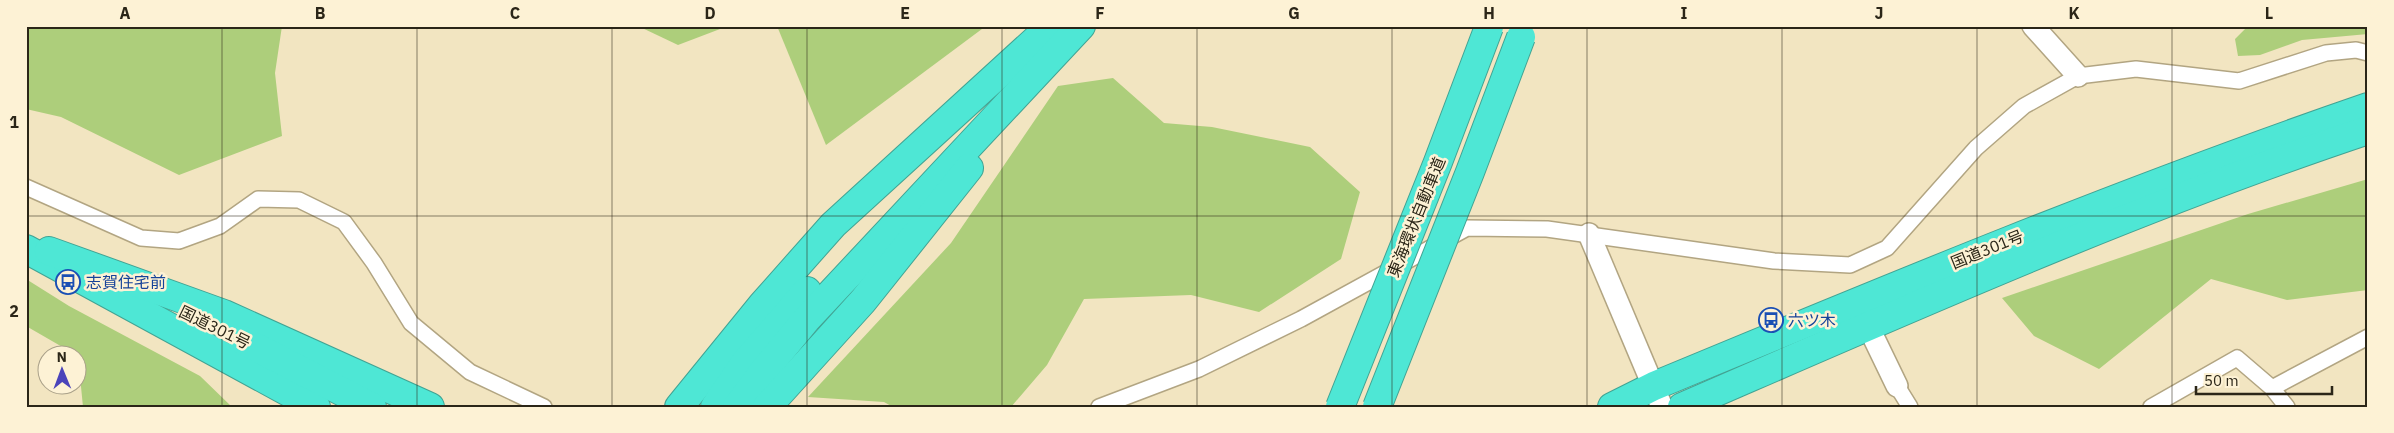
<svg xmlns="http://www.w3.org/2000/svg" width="2394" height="433" viewBox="0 0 2394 433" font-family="'IBM Plex Sans','Noto Sans JP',sans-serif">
<rect width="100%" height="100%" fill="#f2e5c1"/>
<!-- green -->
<g fill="#adce7b">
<path d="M 26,26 L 282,26 L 275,73 L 282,136 L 179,175 L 61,117 L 26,109 Z"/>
<path d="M 638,26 L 728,26 L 678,45 Z"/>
<path d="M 777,26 L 986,26 L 826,145 Z"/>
<path d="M 2248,26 L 2368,26 L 2368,34 L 2302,40 L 2260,55 L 2238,56 L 2235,39 Z"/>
<path d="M 1113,78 L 1164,123 L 1212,127 L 1310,147 L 1360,192 L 1341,259 L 1259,312 L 1191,295 L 1084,299 L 1047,365 L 1011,407 L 893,407 L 884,402 L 808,397 L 951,243 L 1058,86 Z"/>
<path d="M 2368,179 L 2368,290 L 2287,300 L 2211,279 L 2099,369 L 2034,336 L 2002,298 L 2248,214 Z"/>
<path d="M 26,279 L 69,306 L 200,376 L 232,407 L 83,407 L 78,356 L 26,326 Z"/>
</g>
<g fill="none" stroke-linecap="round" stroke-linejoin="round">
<defs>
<g id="street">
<path d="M 26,187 L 141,238 L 179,241 L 220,226 L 258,199 L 299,200 L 344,222 L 374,263 L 411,323 L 470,372 L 544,407"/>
<path d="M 1897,386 L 1910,407"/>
<path d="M 1099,407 L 1199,369 L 1301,319 L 1467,228 L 1547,229 L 1774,261 L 1850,265 L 1887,248 L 1976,148 L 2024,106 L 2078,76 L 2136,69 L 2239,81 L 2326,53 L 2356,50 L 2368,53"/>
<path d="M 2151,407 L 2237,358 L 2272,388"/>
<path d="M 2287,407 L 2272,388 L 2368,337"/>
</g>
<g id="secondary">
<path d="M 2033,26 L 2078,76"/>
<path d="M 1589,234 L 1662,407"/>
<path d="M 1868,326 L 1897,386"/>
</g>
<g id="highway">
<path d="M 26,249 L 316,407"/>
<path d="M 49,251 L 224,314 L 430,407"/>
<path d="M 242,340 L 372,407"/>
<path d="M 679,407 L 762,305 L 833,225 L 1051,26"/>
<path d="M 715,407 L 745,363 L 807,291"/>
<path d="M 737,407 L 763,372 L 806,320 L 1081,26"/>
<path d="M 767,407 L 863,301 L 969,168"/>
<path d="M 1612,407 L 1654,386 C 1890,288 2126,190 2368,107"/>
<path d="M 1682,407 C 1908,309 2134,208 2368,130"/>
</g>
</defs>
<!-- street casing -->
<use href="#street" stroke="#b2a582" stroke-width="18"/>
<!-- secondary casing -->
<use href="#secondary" stroke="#b2a582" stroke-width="24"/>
<!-- highway casing -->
<use href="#highway" stroke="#42a393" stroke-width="30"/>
<!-- street -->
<use href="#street" stroke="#fff" stroke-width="15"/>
<!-- secondary -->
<use href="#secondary" stroke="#fff" stroke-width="21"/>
<!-- highway -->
<use href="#highway" stroke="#4ee7d5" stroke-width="28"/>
<defs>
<g id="highway-bridge">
<path d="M 1340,407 L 1438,162 L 1489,27"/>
<path d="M 1377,407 L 1470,172 L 1521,37"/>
</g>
</defs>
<!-- highway-bridge casing -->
<use href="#highway-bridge" stroke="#42a393" stroke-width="30" stroke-linecap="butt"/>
<!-- highway-bridge -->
<use href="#highway-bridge" stroke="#4ee7d5" stroke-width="28"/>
</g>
<!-- grid -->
<path fill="none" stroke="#2b2618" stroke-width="1" stroke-opacity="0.55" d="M 222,26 L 222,407M 417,26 L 417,407M 612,26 L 612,407M 807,26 L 807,407M 1002,26 L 1002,407M 1197,26 L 1197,407M 1392,26 L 1392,407M 1587,26 L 1587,407M 1782,26 L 1782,407M 1977,26 L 1977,407M 2172,26 L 2172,407M 26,216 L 2368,216"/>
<!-- icons -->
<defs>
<symbol id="bus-ring" viewBox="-11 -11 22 22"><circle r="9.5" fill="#fdf2d5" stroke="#1a4fb4" stroke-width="1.5"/><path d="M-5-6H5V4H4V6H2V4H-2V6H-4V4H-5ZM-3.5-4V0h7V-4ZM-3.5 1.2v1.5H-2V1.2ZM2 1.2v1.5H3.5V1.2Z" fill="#1a4fb4"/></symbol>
</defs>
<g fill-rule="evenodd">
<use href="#bus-ring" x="54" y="268" width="28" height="28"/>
<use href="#bus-ring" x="1757" y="306" width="28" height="28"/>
</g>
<g text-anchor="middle" stroke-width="5" stroke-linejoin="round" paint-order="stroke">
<!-- street labels -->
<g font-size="16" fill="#2b2618" stroke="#fdf2d5">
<text transform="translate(1416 217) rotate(-68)" y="6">東海環状自動車道</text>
<text transform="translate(1987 249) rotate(-22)" y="6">国道301号</text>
<text transform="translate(215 327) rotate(26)" y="6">国道301号</text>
</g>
<!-- transit labels -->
<g font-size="16" fill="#164399" stroke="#fdf2d5" text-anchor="start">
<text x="86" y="288">志賀住宅前</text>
<text x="1788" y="326">六ツ木</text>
</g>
</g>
<!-- border -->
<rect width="2394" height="433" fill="none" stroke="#fdf2d5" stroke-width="55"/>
<!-- north arrow -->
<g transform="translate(62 370) rotate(359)"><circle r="24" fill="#fdf2d5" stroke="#a9a089"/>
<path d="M0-4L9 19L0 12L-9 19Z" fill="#4b44ba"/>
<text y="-8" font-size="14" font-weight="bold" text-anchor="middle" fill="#2b2618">N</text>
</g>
<!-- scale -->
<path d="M2196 386v8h136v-8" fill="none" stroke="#2b2618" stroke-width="2.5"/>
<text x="2204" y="386" font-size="15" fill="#2b2618" stroke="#fdf2d5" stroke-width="4" paint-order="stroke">50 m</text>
<rect x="28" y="28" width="2338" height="378" fill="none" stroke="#2b2618" stroke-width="2"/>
<g font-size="16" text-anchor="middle" font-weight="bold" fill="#2b2618">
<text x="125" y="19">A</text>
<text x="320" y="19">B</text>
<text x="515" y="19">C</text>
<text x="710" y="19">D</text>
<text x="905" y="19">E</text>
<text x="1100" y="19">F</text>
<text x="1294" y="19">G</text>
<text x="1489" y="19">H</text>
<text x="1684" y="19">I</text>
<text x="1879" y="19">J</text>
<text x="2074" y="19">K</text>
<text x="2269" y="19">L</text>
<text x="14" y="128">1</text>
<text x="14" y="317">2</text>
</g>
</svg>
